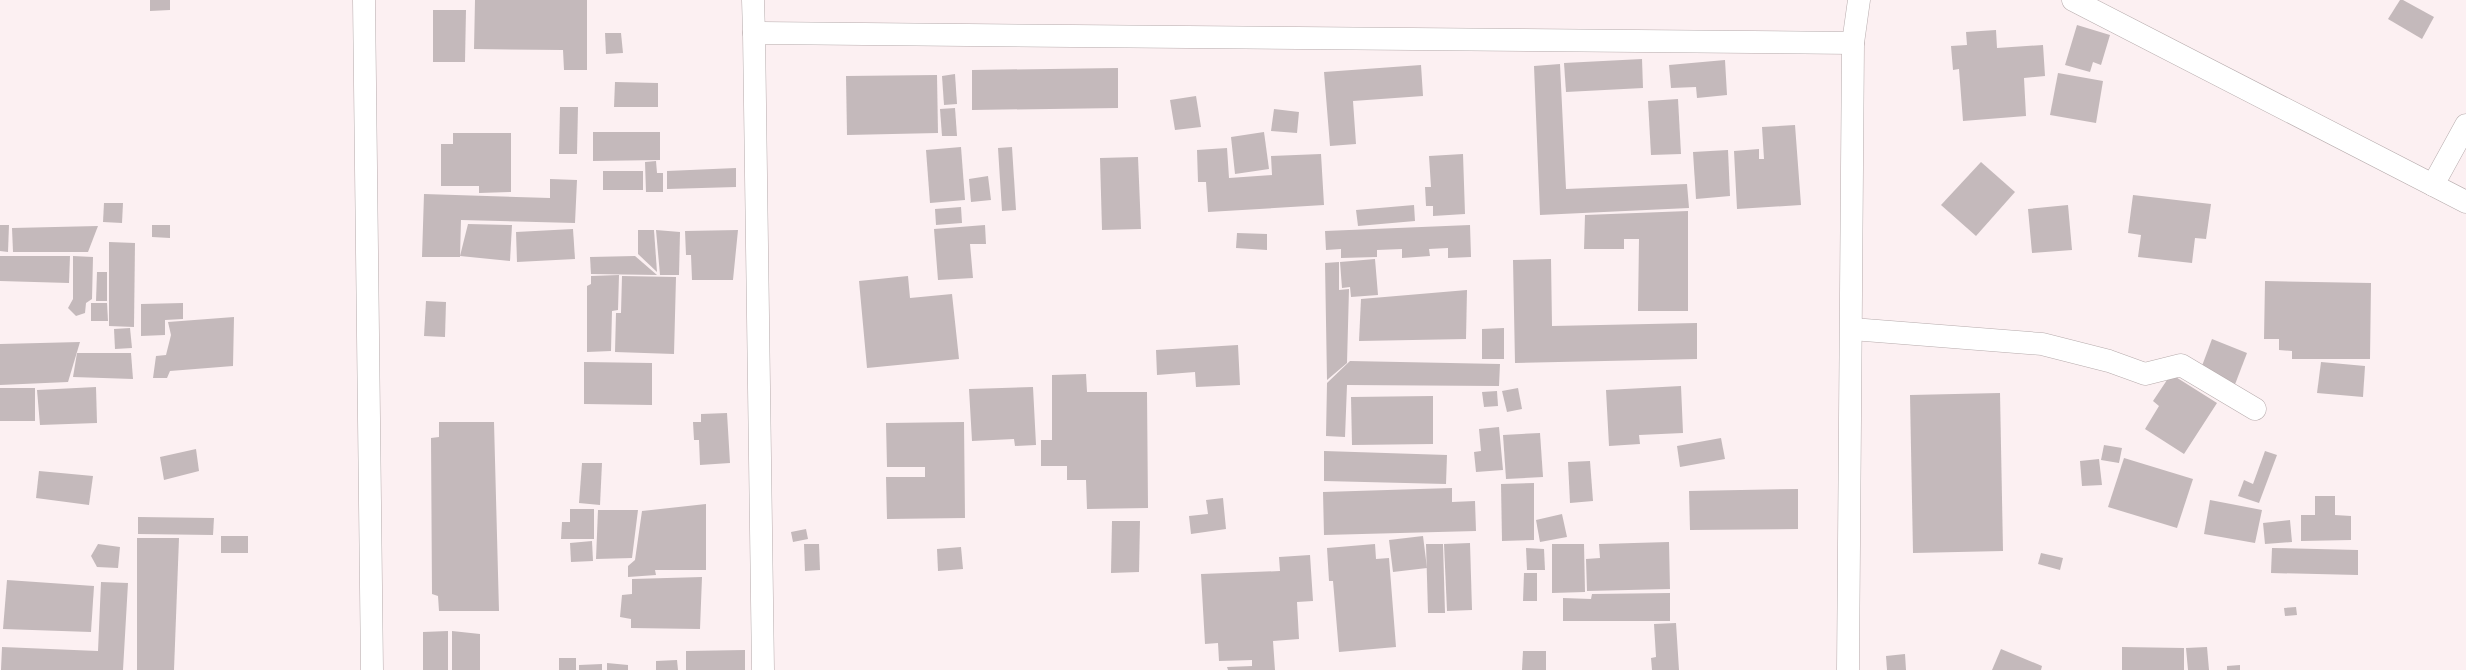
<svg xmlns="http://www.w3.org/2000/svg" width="2466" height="670" viewBox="0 0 2466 670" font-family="Overpass,sans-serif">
<rect width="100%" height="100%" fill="#fcf0f2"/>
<!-- building -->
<g fill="#c4b9bb">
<path d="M 150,0 L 170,0 L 170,10 L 150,11 Z"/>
<path d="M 475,0 L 587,0 L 587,70 L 564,70 L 563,50 L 474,49 Z"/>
<path d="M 2400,0 L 2403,0 L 2434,17 L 2422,39 L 2388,19 Z"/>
<path d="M 433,10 L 466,10 L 465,62 L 433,62 Z"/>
<path d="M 2077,25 L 2110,35 L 2101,65 L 2093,62 L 2090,72 L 2065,65 Z"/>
<path d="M 1996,30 L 1997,48 L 2043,45 L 2045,76 L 2024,78 L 2026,116 L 1963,121 L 1959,69 L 1953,70 L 1951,46 L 1967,45 L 1966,32 Z"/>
<path d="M 605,33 L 621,33 L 623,53 L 606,54 Z"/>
<path d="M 1642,59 L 1643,88 L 1566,92 L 1564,63 Z"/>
<path d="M 1725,60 L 1727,95 L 1697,98 L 1696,87 L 1671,88 L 1669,65 Z"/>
<path d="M 1560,64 L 1566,189 L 1687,184 L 1689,208 L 1540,215 L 1534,66 Z"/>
<path d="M 1421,65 L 1423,96 L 1353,101 L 1356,144 L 1330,146 L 1324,72 Z"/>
<path d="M 1118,68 L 1118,108 L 972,110 L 972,70 Z"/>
<path d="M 2058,73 L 2103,81 L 2096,123 L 2050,115 Z"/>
<path d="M 955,74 L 957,104 L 944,105 L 942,76 Z"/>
<path d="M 937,75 L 938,133 L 847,135 L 846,76 Z"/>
<path d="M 615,82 L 658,83 L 658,107 L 614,107 Z"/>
<path d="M 1196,96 L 1201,127 L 1175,130 L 1170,100 Z"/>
<path d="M 1678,99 L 1681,154 L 1651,155 L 1648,101 Z"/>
<path d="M 560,107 L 578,107 L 577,154 L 559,154 Z"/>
<path d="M 955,108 L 957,136 L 942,136 L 940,109 Z"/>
<path d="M 1274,109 L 1299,112 L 1297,133 L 1271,131 Z"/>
<path d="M 1795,125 L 1801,205 L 1737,209 L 1734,151 L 1759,149 L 1759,159 L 1764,159 L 1762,127 Z"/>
<path d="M 593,132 L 660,132 L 660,160 L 593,161 Z"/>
<path d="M 1264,132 L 1269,169 L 1235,174 L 1231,137 Z"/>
<path d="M 453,133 L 511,133 L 511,192 L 479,193 L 479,186 L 441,186 L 441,144 L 453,144 Z"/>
<path d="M 961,147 L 965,200 L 930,203 L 926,150 Z"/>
<path d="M 1012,147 L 1016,210 L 1002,211 L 998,148 Z"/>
<path d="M 1227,148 L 1229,178 L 1272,175 L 1271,156 L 1321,154 L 1324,205 L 1208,212 L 1206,182 L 1198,182 L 1197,150 Z"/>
<path d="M 1728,150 L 1730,196 L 1696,199 L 1693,152 Z"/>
<path d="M 1463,154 L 1465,214 L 1433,216 L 1433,206 L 1426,206 L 1425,187 L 1431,187 L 1429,156 Z"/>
<path d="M 1138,157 L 1141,229 L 1102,230 L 1100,158 Z"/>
<path d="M 656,161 L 657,173 L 663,173 L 663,192 L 646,192 L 645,162 Z"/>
<path d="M 1981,162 L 2015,192 L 1976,236 L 1941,205 Z"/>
<path d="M 736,168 L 736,187 L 667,189 L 667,171 Z"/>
<rect x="603" y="171" width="40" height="19"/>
<path d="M 988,176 L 991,200 L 971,202 L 969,179 Z"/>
<path d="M 550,179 L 577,180 L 575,223 L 461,220 L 460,257 L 422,257 L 424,194 L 550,198 Z"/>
<path d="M 2133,195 L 2211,204 L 2206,239 L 2195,238 L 2192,263 L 2138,257 L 2141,235 L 2128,233 Z"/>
<path d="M 104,203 L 123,203 L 122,223 L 103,222 Z"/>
<path d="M 1414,205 L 1415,221 L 1358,226 L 1356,210 Z"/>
<path d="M 2068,205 L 2072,250 L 2032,253 L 2028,209 Z"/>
<path d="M 961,207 L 962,223 L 936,225 L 935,209 Z"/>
<path d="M 1688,211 L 1688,311 L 1638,311 L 1639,239 L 1624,239 L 1624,249 L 1584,249 L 1585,215 Z"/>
<path d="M 468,224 L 512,225 L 510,261 L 460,256 Z"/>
<path d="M 0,225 L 9,225 L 8,252 L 0,251 Z"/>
<path d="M 152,225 L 170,225 L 170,238 L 152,237 Z"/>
<path d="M 985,225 L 986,244 L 970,244 L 973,278 L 938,280 L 934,229 Z"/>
<path d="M 1470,225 L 1471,257 L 1448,258 L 1448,248 L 1429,249 L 1430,256 L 1402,258 L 1402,249 L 1377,250 L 1377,257 L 1341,258 L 1341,249 L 1326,250 L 1325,231 Z"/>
<path d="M 98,226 L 88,252 L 13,252 L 12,228 Z"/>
<path d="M 573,229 L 575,259 L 517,262 L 516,232 Z"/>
<path d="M 638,230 L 654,230 L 657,272 L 638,254 Z"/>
<path d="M 656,230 L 680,232 L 679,275 L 660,275 Z"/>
<path d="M 738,230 L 733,280 L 692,280 L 691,255 L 686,255 L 685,231 Z"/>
<path d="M 1237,233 L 1267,234 L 1267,250 L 1236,248 Z"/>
<path d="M 109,242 L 135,243 L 134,327 L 109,326 Z"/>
<path d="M 0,256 L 70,256 L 69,283 L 0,281 Z"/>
<path d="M 73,256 L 93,257 L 92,299 L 86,303 L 85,313 L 76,316 L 68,308 L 73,299 Z"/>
<path d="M 635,256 L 657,275 L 591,274 L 590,257 Z"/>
<path d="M 1375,259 L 1378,295 L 1351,297 L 1350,287 L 1342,288 L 1340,262 Z"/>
<path d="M 1551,259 L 1552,326 L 1697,323 L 1697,359 L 1515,363 L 1513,260 Z"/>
<path d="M 1339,262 L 1339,290 L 1349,289 L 1347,363 L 1327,380 L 1325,263 Z"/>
<path d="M 97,272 L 107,272 L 107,301 L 96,301 Z"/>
<path d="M 619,275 L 618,310 L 612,311 L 611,351 L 587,352 L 587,286 L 591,284 L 591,276 Z"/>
<path d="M 622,276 L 676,277 L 674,354 L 615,352 L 616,313 L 621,313 Z"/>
<path d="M 908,276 L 910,298 L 952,294 L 959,359 L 867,368 L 859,281 Z"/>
<path d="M 2265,281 L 2371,283 L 2370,359 L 2292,359 L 2292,351 L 2279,350 L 2279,339 L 2264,339 Z"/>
<path d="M 1467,290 L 1466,339 L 1359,341 L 1361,299 Z"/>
<path d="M 426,301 L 446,302 L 445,337 L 424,336 Z"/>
<path d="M 91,303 L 107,303 L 108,321 L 91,321 Z"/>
<path d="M 183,303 L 183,319 L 165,320 L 165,335 L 141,336 L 141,304 Z"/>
<path d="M 234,317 L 233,366 L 170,371 L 167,378 L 153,378 L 156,356 L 166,355 L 171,335 L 168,322 Z"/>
<path d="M 130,328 L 132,348 L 115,349 L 114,329 Z"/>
<path d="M 1504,328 L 1504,359 L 1482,359 L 1482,329 Z"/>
<path d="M 2212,339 L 2247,353 L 2234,387 L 2199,374 Z"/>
<path d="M 80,342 L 68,382 L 0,385 L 0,344 Z"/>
<path d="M 1238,345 L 1240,385 L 1196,387 L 1195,372 L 1157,375 L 1156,350 Z"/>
<path d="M 77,353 L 131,353 L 133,379 L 73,377 Z"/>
<path d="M 1350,361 L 1500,364 L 1499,386 L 1347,385 L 1345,437 L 1326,436 L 1327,383 Z"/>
<path d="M 584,362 L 652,363 L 652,405 L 584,404 Z"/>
<path d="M 2321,362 L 2365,366 L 2363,397 L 2317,393 Z"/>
<path d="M 1086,374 L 1087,392 L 1147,392 L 1148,508 L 1087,509 L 1086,480 L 1067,480 L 1067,466 L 1041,466 L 1041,440 L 1052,440 L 1052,375 Z"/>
<path d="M 2171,374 L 2217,403 L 2184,454 L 2145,429 L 2159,406 L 2153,401 Z"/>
<path d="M 1681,386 L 1683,433 L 1639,435 L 1640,444 L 1609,446 L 1606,390 Z"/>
<path d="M 96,387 L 97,423 L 40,425 L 37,390 Z"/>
<path d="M 1033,387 L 1036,445 L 1015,446 L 1014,439 L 972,441 L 969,389 Z"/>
<rect x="0" y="388" width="35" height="33"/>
<path d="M 1518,388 L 1522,409 L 1507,412 L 1502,391 Z"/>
<path d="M 1497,391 L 1498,406 L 1484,407 L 1482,392 Z"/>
<path d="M 2000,393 L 2003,551 L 1913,553 L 1910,395 Z"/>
<path d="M 1433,396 L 1433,444 L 1352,445 L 1351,397 Z"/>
<path d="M 727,413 L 730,463 L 700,465 L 699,440 L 694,440 L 693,422 L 701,422 L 701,414 Z"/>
<path d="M 439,422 L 494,422 L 499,611 L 439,611 L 438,596 L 432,594 L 431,438 L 439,437 Z"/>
<path d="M 964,422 L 965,518 L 887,519 L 886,477 L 925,477 L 925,467 L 887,467 L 886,423 Z"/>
<path d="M 1499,427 L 1503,470 L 1476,472 L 1474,452 L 1481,451 L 1479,429 Z"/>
<path d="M 1540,433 L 1543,477 L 1506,479 L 1503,435 Z"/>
<path d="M 1721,438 L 1725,459 L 1680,467 L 1677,446 Z"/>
<path d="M 2104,445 L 2122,448 L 2119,463 L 2101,460 Z"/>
<path d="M 196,449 L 199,471 L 164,480 L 160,457 Z"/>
<path d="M 1324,451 L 1447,455 L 1446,484 L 1324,481 Z"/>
<path d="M 2265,451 L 2277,455 L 2259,503 L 2238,496 L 2244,480 L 2253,484 Z"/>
<path d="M 2124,458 L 2193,479 L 2177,528 L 2108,507 Z"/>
<path d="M 2099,459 L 2102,485 L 2082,486 L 2080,461 Z"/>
<path d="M 1590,461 L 1593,501 L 1570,503 L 1568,462 Z"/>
<path d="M 582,463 L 602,463 L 600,505 L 579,503 Z"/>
<path d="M 39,471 L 93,476 L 89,505 L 36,498 Z"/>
<path d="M 1534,483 L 1534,540 L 1502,541 L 1501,484 Z"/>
<path d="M 1452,488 L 1452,502 L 1475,501 L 1476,531 L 1324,535 L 1323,492 Z"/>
<path d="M 1798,489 L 1798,529 L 1690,530 L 1689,491 Z"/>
<path d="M 2315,496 L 2335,496 L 2335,515 L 2351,516 L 2351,540 L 2301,541 L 2301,515 L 2315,515 Z"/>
<path d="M 1223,498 L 1226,529 L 1191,534 L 1189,516 L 1208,514 L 1206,500 Z"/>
<path d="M 2210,500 L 2262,510 L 2255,543 L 2204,534 Z"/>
<path d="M 706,504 L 706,570 L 655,570 L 656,575 L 628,577 L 628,566 L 635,560 L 642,511 Z"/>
<path d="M 570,509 L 594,509 L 594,539 L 561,539 L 562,522 L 570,522 Z"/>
<path d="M 598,510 L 638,510 L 632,558 L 596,559 Z"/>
<path d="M 1562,514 L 1567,537 L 1540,542 L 1536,520 Z"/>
<path d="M 138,517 L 214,518 L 213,535 L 138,534 Z"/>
<path d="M 2290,520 L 2292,542 L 2265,544 L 2263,523 Z"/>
<path d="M 1112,521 L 1140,521 L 1139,572 L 1111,573 Z"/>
<path d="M 806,529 L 808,539 L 793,542 L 791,532 Z"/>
<rect x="221" y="536" width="27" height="17"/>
<path d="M 1423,536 L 1427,568 L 1393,572 L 1389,540 Z"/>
<path d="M 137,538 L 179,538 L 174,670 L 137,670 Z"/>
<path d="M 592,541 L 593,561 L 571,562 L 570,543 Z"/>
<path d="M 1669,542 L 1670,589 L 1587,591 L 1586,559 L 1600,558 L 1599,544 Z"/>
<path d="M 1470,543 L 1472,610 L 1447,611 L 1444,544 Z"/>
<path d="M 98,544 L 120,547 L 118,568 L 97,567 L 91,556 Z"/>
<path d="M 804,544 L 819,544 L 820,570 L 805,571 Z"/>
<path d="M 1375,544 L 1376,559 L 1389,558 L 1396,647 L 1339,652 L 1333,581 L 1329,581 L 1327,548 Z"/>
<path d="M 1426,544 L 1443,544 L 1445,613 L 1428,613 Z"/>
<path d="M 1552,544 L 1584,544 L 1585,592 L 1552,593 Z"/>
<path d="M 961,547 L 963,569 L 938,571 L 937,549 Z"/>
<path d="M 1526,548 L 1544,549 L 1545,570 L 1527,570 Z"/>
<path d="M 2272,548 L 2358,550 L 2358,575 L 2271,573 Z"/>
<path d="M 2041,553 L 2063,558 L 2060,570 L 2038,564 Z"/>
<path d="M 1310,555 L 1313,601 L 1297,602 L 1299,639 L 1273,641 L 1275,670 L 1228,670 L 1227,667 L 1252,666 L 1252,660 L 1219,661 L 1218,643 L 1205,644 L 1201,574 L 1280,571 L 1279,557 Z"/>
<path d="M 1524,573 L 1537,573 L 1537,601 L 1523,601 Z"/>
<path d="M 702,577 L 700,629 L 631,628 L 631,619 L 620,617 L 622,595 L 632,594 L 632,579 Z"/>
<path d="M 7,580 L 94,586 L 91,632 L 3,629 Z"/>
<path d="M 101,582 L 128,583 L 123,670 L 1,670 L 2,647 L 98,651 Z"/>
<path d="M 1670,593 L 1670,621 L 1563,621 L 1563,598 L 1591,599 L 1592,594 Z"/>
<path d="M 2296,607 L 2297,615 L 2285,616 L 2284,608 Z"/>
<path d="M 1676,623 L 1679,670 L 1652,670 L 1651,658 L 1656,657 L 1654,624 Z"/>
<path d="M 448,631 L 448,670 L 423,670 L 423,632 Z"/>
<path d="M 452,631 L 480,634 L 480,670 L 452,670 Z"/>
<path d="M 2122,647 L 2184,648 L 2184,670 L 2122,670 Z"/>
<path d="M 2207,647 L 2209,670 L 2188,670 L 2186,648 Z"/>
<path d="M 2001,649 L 2042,666 L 2041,670 L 1992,670 Z"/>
<path d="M 745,650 L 745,670 L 686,670 L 686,651 Z"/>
<path d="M 1523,651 L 1546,651 L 1546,670 L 1522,670 Z"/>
<path d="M 1905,654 L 1906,670 L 1887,670 L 1886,656 Z"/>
<rect x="559" y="658" width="17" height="12"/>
<path d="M 677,660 L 678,670 L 656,670 L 656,661 Z"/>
<path d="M 607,663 L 628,665 L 628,670 L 607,670 Z"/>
<path d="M 602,664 L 602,670 L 579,670 L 579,665 Z"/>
<path d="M 2240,665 L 2240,670 L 2227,670 L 2227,666 Z"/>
</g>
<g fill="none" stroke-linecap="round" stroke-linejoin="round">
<defs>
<g id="street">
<path d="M 364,0 L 372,670"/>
<path d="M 753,0 L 754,33"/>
<path d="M 2073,0 L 2466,202"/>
<path d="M 2433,185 L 2466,125"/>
<path d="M 1852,329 L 2042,344 L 2109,361 L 2145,374 L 2181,365 L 2255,409"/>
<path d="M 763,670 L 754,33 L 1853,43"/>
<path d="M 1848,670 L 1853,43 L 1859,0"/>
</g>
</defs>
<!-- street casing -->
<use href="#street" stroke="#b6abac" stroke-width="23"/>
<!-- street -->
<use href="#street" stroke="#fff" stroke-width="22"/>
</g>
</svg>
